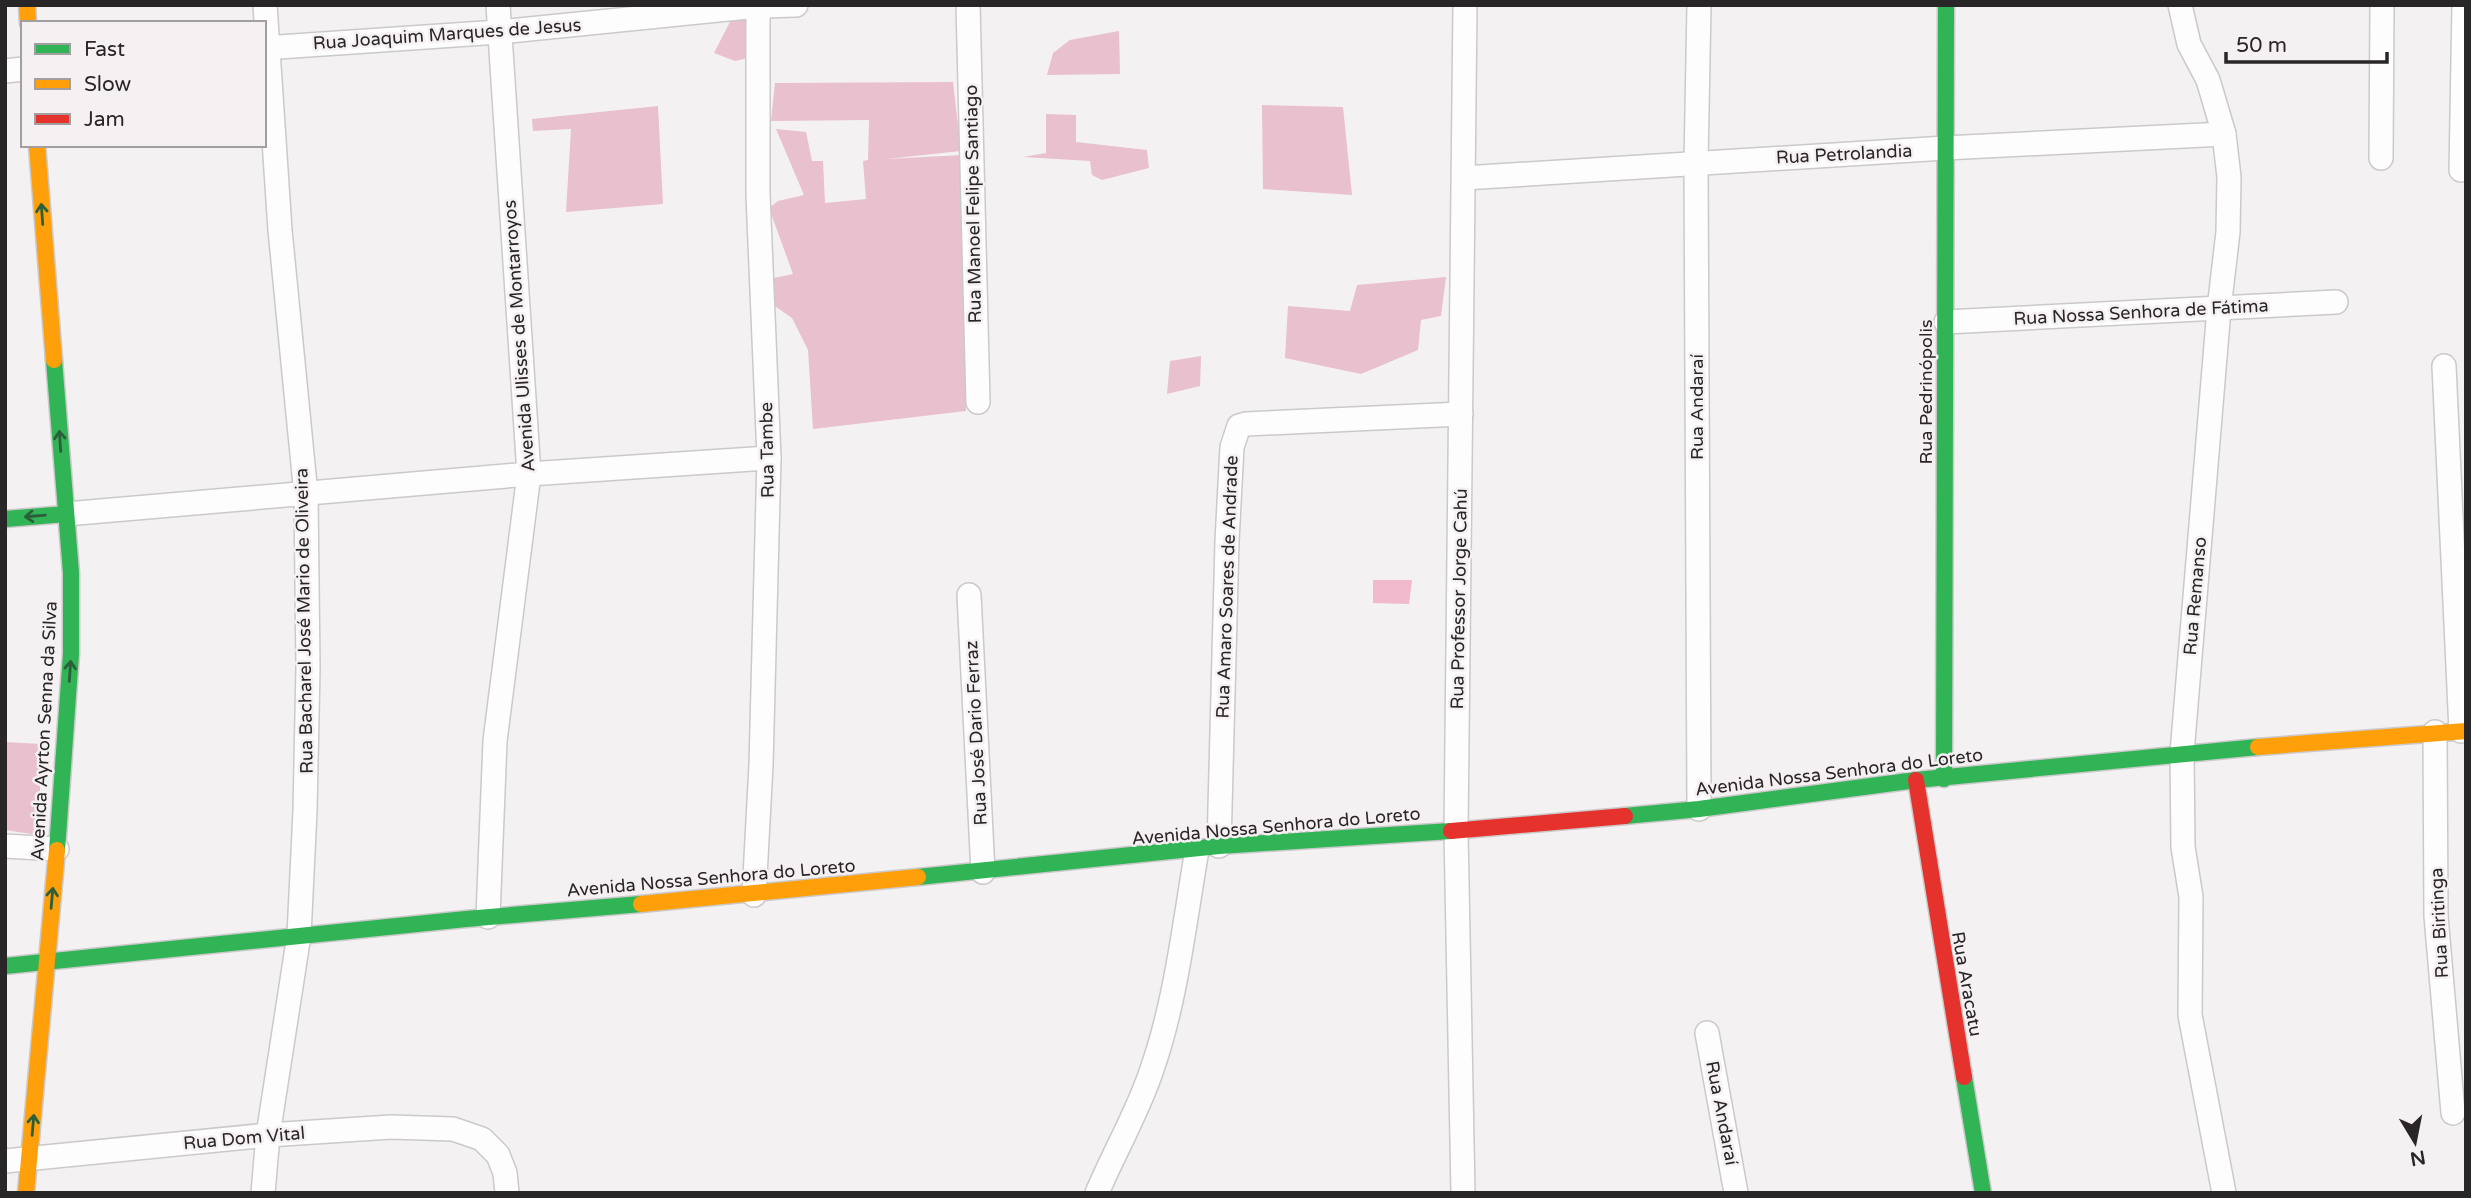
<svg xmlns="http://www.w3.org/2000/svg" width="2471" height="1198" viewBox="0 0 2471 1198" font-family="'Varela Round',sans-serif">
<rect width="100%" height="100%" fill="#f4f1f2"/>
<!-- forest -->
<g fill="#e9c0cd">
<path d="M 733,16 L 761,17 L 753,57 L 735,61 L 714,53 Z"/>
<path d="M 1119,31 L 1120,74 L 1047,75 L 1053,53 L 1070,40 Z"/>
<path d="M 953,82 L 961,151 L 886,159 L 962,155 L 966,411 L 813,429 L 808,350 L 792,318 L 769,302 L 774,278 L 793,274 L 769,208 L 778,201 L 804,195 L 776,129 L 806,132 L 812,161 L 823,161 L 825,203 L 866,199 L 863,161 L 868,160 L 869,120 L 771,121 L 775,83 Z"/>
<path d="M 1262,105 L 1343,107 L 1352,195 L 1263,189 Z"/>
<path d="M 658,106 L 663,204 L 566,212 L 571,129 L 533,131 L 532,119 Z"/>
<path d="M 1046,114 L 1076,115 L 1076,142 L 1147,150 L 1149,168 L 1102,180 L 1092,175 L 1090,161 L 1023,157 L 1046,153 Z"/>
<path d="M 1446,277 L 1441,316 L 1421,320 L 1418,350 L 1361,374 L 1285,358 L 1288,306 L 1350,311 L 1357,285 Z"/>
<path d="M 1201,356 L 1200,386 L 1167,394 L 1170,361 Z"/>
<path d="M 5,742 L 42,744 L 38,835 L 5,830 Z"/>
</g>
<!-- water -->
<path fill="#f0bacc" d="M 1373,580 L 1412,580 L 1409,604 L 1373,603 Z"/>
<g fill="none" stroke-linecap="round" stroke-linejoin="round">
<defs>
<g id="street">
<path d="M 968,5 L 978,402"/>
<path d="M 2180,5 L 2189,44 L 2208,80 L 2224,134 L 2229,177 L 2228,232 L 2219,309 L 2182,753 L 2183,847 L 2191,897 L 2190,1015 L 2224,1193"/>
<path d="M 264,48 L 499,32 L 758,6 L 796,5"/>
<path d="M 5,71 L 23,69"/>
<path d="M 2381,158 L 2382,5"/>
<path d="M 2461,170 L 2464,5"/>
<path d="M 1464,178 L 1945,148 L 2224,134"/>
<path d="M 1946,322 L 2336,302"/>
<path d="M 2444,366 L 2461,731"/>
<path d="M 66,514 L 529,474 L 769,458"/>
<path d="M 969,595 L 983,872"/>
<path d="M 2435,732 L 2436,916 L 2453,1113"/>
<path d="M 1699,809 L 1696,163 L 1699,5"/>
<path d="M 5,846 L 57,849"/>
<path d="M 1219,846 L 1227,541 L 1232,447 L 1239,426 L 1246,424 L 1461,414"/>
<path d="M 754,895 L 761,765 L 769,458 L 758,195 L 758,5"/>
<path d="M 488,917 L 495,741 L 529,474 L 498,5"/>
<path d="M 1707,1033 L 1736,1193"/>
<path d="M 5,1161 L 268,1135 L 391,1127 L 453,1129 L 482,1139 L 498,1155 L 505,1173 L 507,1193"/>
<path d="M 263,1193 L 268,1135 L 299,935 L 305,811 L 308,668 L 306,495 L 280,230 L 265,5"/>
<path d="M 1097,1193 C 1114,1153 1136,1115 1150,1075 C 1176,1003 1184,925 1197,850"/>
<path d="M 1463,1193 L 1456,831 L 1465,5"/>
</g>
<g id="fast">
<path d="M 54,360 L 71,573 L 71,654 L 57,850"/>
<path d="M 5,519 L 66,514"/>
<path d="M 1944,779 L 1946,5"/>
<path d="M 1625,816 L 1699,809 L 1916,780 L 2258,747"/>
<path d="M 918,877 L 1219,846 L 1451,831"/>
<path d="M 5,966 L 466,919 L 641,904"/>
<path d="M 1964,1077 L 1983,1193"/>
</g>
<g id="slow">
<path d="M 27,5 L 28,23"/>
<path d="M 37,145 L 54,360"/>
<path d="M 2258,747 L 2466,731"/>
<path d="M 641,904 L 918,877"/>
<path d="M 26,1193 L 57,850"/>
</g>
<g id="jam">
<path d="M 1916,780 L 1964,1077"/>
<path d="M 1451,831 L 1625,816"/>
</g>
</defs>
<!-- street casing -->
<use href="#street" stroke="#cbc9ca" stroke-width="26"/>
<!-- fast casing -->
<use href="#fast" stroke="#cbc9ca" stroke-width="19"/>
<!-- slow casing -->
<use href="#slow" stroke="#cbc9ca" stroke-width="19"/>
<!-- jam casing -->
<use href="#jam" stroke="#cbc9ca" stroke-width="19"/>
<!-- street -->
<use href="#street" stroke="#fdfdfd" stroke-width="23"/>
<!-- fast -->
<use href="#fast" stroke="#30b455" stroke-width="16"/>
<!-- slow -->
<use href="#slow" stroke="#ff9f0a" stroke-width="16"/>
<!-- jam -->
<use href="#jam" stroke="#e5322d" stroke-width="16"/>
</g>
<!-- one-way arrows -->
<defs><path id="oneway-shaft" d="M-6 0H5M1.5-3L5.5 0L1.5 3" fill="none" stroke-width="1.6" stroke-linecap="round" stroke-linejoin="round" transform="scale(1.75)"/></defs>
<g stroke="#2b5f39">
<use href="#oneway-shaft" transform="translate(42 214) rotate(-94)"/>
<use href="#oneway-shaft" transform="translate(60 441) rotate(-94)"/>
<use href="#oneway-shaft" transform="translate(35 516) rotate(175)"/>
<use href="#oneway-shaft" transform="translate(70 671) rotate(-86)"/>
<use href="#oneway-shaft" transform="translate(52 898) rotate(-85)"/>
<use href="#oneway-shaft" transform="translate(33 1125) rotate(-85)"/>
</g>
<g text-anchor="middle" stroke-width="5" stroke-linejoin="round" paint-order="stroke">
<!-- street labels -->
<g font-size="18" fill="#282627" stroke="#f5f0f1">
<text transform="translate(447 34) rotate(-4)" y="6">Rua Joaquim Marques de Jesus</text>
<text transform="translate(1844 154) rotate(-3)" y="6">Rua Petrolandia</text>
<text transform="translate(973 204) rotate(-91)" y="6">Rua Manoel Felipe Santiago</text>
<text transform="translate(2141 312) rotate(-3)" y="6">Rua Nossa Senhora de Fátima</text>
<text transform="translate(519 336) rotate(-94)" y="6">Avenida Ulisses de Montarroyos</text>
<text transform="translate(1926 392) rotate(-90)" y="6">Rua Pedrinópolis</text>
<text transform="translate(1697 407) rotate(-90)" y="6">Rua Andaraí</text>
<text transform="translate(767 450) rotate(-91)" y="6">Rua Tambe</text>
<text transform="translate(1227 587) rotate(-88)" y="6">Rua Amaro Soares de Andrade</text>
<text transform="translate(2195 596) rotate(-85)" y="6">Rua Remanso</text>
<text transform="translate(1459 599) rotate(-89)" y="6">Rua Professor Jorge Cahú</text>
<text transform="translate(304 621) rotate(-91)" y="6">Rua Bacharel José Mario de Oliveira</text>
<text transform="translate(44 731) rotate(-87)" y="6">Avenida Ayrton Senna da Silva</text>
<text transform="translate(976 733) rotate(-93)" y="6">Rua José Dario Ferraz</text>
<text transform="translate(1839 772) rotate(-7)" y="6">Avenida Nossa Senhora do Loreto</text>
<text transform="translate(1276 826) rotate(-5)" y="6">Avenida Nossa Senhora do Loreto</text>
<text transform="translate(711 878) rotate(-5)" y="6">Avenida Nossa Senhora do Loreto</text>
<text transform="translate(2439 923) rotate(-93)" y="6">Rua Biritinga</text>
<text transform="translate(1967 984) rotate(80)" y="6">Rua Aracatu</text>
<text transform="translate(1722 1113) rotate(79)" y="6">Rua Andaraí</text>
<text transform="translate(244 1138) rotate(-5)" y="6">Rua Dom Vital</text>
</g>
</g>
<!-- border -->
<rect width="2471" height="1198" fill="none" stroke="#282627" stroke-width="14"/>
<!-- legend -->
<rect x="21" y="21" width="245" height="126" fill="#f5f0f1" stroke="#a39fa0" stroke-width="2"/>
<rect x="35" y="44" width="35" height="10" fill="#30b455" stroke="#a39fa0" stroke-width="2"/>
<text x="84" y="56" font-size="21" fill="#282627">Fast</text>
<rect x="35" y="79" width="35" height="10" fill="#ff9f0a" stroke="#a39fa0" stroke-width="2"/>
<text x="84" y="91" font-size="21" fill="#282627">Slow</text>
<rect x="35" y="114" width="35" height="10" fill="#e5322d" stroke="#a39fa0" stroke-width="2"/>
<text x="84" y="126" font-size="21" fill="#282627">Jam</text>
<!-- north arrow -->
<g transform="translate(2415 1142) rotate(170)" stroke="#f5f0f1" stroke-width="5" paint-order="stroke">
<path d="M0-5L12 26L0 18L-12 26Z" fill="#282627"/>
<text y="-10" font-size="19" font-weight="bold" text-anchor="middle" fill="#282627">N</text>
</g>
<!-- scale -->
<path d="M2226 52v10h161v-10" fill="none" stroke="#282627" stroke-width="3.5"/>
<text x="2236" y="52" font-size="21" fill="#282627" stroke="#f5f0f1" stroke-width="5" paint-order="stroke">50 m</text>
</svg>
